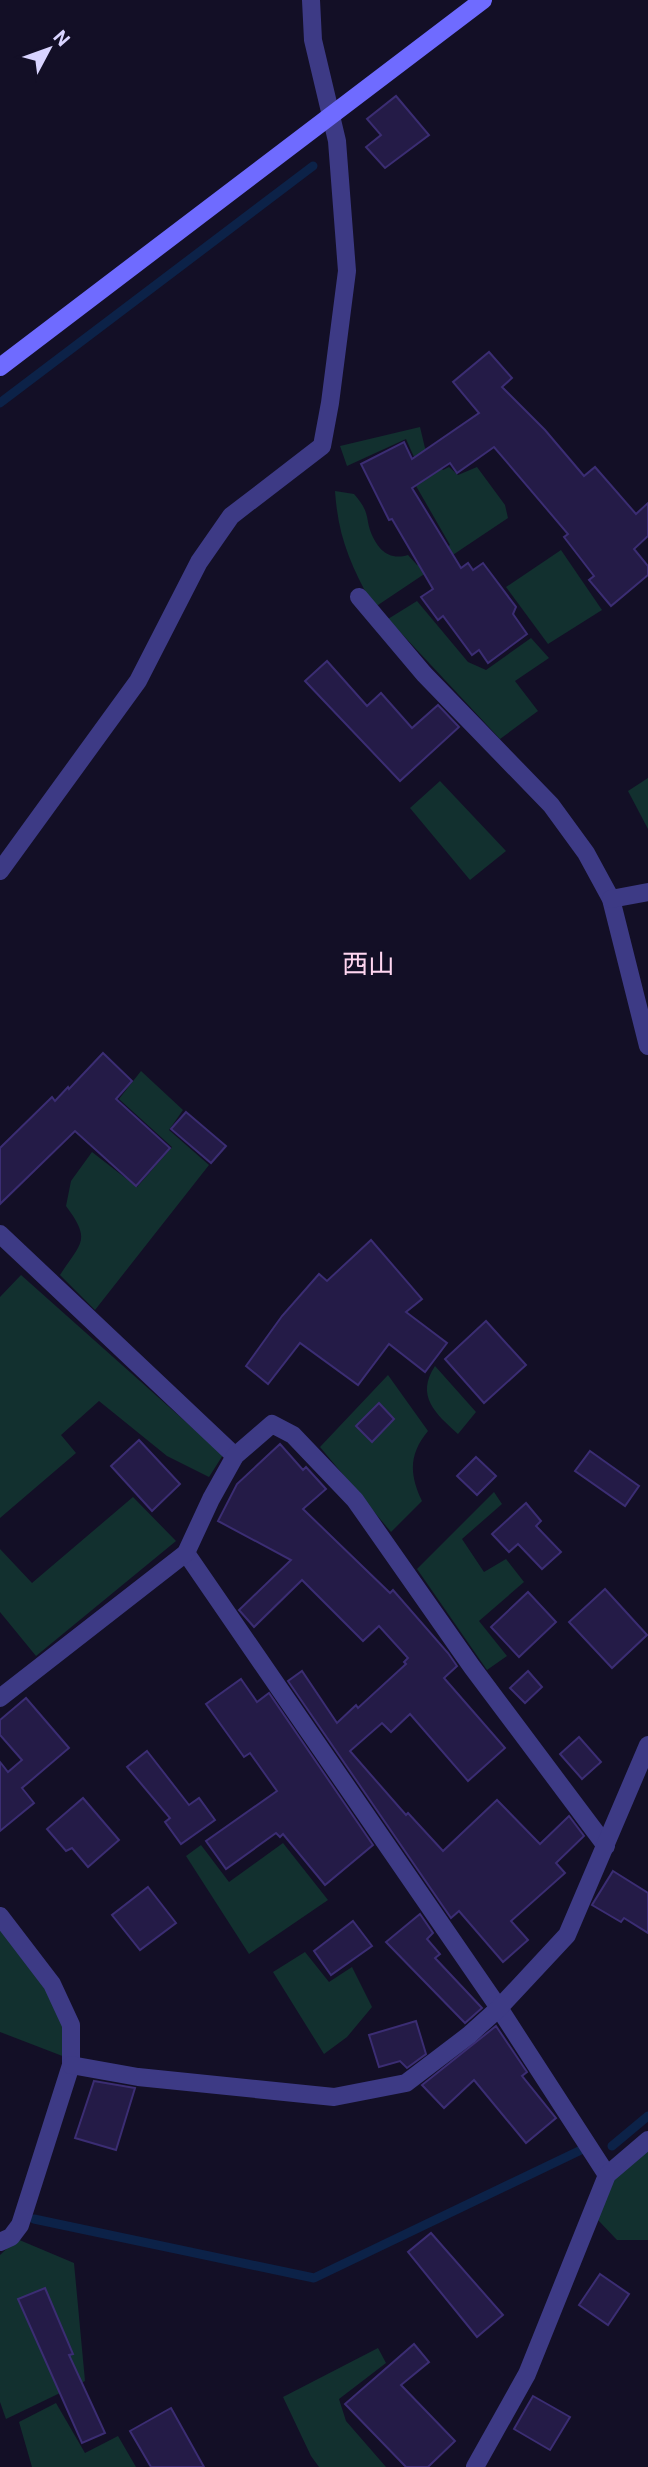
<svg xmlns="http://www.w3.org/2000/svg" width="648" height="2467" viewBox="0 0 648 2467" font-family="Roboto,'Noto Sans JP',sans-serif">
<rect width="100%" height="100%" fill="#130f26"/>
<!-- green -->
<g fill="#12302f">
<path d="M 420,427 L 425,448 L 443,470 L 449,467 L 458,475 L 477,467 L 505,505 L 508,518 L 378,605 L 372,604 C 350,564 338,536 335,491 L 354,494 C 359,500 364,506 366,513 C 368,519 368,525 370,530 C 377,549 388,561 408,555 L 417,565 L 450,545 L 408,472 L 418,466 L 406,439 L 347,466 L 340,446 Z"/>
<path d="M 561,550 L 602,610 L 548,644 L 506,587 Z"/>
<path d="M 417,601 L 468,662 L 486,670 L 531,638 L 549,658 L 515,681 L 538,711 L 500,739 L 388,619 Z"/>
<path d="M 648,778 L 648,829 L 628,791 Z"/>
<path d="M 440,781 L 506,851 L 470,880 L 410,808 Z"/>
<path d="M 141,1071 L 183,1110 L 169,1130 L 209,1165 L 95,1310 L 60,1275 C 81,1242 92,1241 66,1206 L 71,1181 L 92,1152 L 137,1187 L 172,1147 L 119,1099 Z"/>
<path d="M 21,1275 L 223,1455 L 209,1477 L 167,1456 L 99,1401 L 61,1435 L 76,1453 L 0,1518 L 0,1297 Z"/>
<path d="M 435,1366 L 476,1412 L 458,1434 C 436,1414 415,1396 435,1366 Z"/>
<path d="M 388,1375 L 428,1431 C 409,1454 409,1474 422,1501 L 391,1532 L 320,1447 Z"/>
<path d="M 494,1492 L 502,1504 L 462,1539 L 484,1572 L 506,1559 L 524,1582 L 479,1621 L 507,1656 L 487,1670 L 417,1569 Z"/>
<path d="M 133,1497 L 176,1541 L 36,1656 L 0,1612 L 0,1549 L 32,1583 Z"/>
<path d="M 283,1843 L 328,1900 L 249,1954 L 186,1856 L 201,1845 L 229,1882 Z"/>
<path d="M 0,1927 L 47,1987 L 65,2026 L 65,2057 L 0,2032 Z"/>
<path d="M 305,1952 L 329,1982 L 352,1967 L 372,2007 L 347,2037 L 324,2054 L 273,1972 Z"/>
<path d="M 648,2148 L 648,2240 L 617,2240 L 598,2220 L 612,2177 Z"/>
<path d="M 17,2239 L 74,2263 L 85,2381 L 6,2419 L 0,2402 L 0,2255 Z"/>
<path d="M 378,2348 L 386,2363 L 339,2399 L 346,2421 L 386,2467 L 319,2467 L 311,2456 L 283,2397 Z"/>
<path d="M 56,2403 L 85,2453 L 118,2436 L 136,2467 L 32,2467 L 19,2422 Z"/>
</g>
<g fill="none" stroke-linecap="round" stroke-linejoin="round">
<!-- stream -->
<g stroke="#0c2248" stroke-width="9">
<path d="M 0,403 L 313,166"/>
<path d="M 612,2146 L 648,2116"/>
<path d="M 34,2219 L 314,2278 L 581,2150"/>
</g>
</g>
<!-- building -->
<g fill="#241b47" stroke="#3b2d73" stroke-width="2">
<path d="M 396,96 L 429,135 L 385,168 L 366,147 L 381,135 L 367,119 Z"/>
<path d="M 489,352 L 512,378 L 502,387 L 545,430 L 584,476 L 595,467 L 636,514 L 648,503 L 648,536 L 634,549 L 648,566 L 648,575 L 611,606 L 589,580 L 594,576 L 564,537 L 568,534 L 494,447 L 457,473 L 450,463 L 412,488 L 461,568 L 468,563 L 473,570 L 483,563 L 516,607 L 513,614 L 527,634 L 488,663 L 479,650 L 472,655 L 443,616 L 438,620 L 421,597 L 433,589 L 392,519 L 389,520 L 361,464 L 404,442 L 412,459 L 479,413 L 453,382 Z"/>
<path d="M 327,661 L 367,706 L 381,693 L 412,728 L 438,705 L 459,727 L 400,781 L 305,681 Z"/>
<path d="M 103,1053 L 132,1081 L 116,1099 L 170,1148 L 136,1186 L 75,1131 L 0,1204 L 0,1148 L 52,1097 L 55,1101 L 68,1087 L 69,1089 Z"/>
<path d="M 186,1112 L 226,1146 L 211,1163 L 171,1129 Z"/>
<path d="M 371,1240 L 422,1299 L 406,1312 L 447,1343 L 425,1372 L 389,1344 L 358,1385 L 300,1343 L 268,1384 L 246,1366 L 282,1316 L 319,1274 L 327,1281 Z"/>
<path d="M 486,1321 L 526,1365 L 484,1403 L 445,1359 Z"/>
<path d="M 379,1403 L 394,1419 L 372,1442 L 356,1426 Z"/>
<path d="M 139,1440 L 180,1484 L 152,1511 L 111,1466 Z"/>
<path d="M 280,1444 L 303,1470 L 306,1467 L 326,1489 L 303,1509 L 390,1593 L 393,1590 L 448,1653 L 457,1666 L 444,1678 L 505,1748 L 468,1781 L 410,1714 L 391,1732 L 382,1723 L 350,1751 L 406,1815 L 408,1813 L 443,1851 L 497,1800 L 540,1844 L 569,1816 L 584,1836 L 556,1863 L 565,1873 L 511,1921 L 528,1940 L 503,1962 L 459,1911 L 451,1918 L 288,1681 L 302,1671 L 337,1723 L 356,1705 L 358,1708 L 406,1664 L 404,1662 L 408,1658 L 379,1626 L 363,1641 L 302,1580 L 254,1627 L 239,1610 L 291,1560 L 218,1521 L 237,1484 Z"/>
<path d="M 590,1451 L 639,1486 L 625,1506 L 575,1471 Z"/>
<path d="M 476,1457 L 496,1476 L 477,1495 L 457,1476 Z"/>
<path d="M 526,1503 L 541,1521 L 536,1526 L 561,1552 L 542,1569 L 518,1544 L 509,1552 L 492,1534 Z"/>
<path d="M 605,1589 L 647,1635 L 612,1668 L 569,1622 Z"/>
<path d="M 528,1592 L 556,1622 L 519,1657 L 491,1627 Z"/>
<path d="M 528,1671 L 542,1687 L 525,1703 L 510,1688 Z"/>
<path d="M 241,1679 L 257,1702 L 269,1693 L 373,1845 L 325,1885 L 283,1834 L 280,1837 L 276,1833 L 226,1869 L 206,1841 L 277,1791 L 250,1753 L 244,1757 L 206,1704 Z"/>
<path d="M 26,1698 L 69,1748 L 22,1788 L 34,1803 L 0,1831 L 0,1762 L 8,1772 L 22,1760 L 0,1735 L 0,1720 Z"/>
<path d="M 579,1737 L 601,1762 L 582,1779 L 560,1754 Z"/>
<path d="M 147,1751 L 189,1805 L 199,1798 L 215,1820 L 181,1844 L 165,1822 L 170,1818 L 127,1767 Z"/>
<path d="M 83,1798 L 119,1840 L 88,1867 L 72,1848 L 66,1851 L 47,1829 Z"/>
<path d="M 613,1871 L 648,1893 L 648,1933 L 624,1918 L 621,1922 L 592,1905 Z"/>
<path d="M 148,1887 L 176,1923 L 140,1950 L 112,1915 Z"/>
<path d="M 420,1914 L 433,1933 L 427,1939 L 440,1954 L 435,1958 L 482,2008 L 465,2023 L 386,1942 Z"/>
<path d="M 353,1921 L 372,1946 L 331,1975 L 314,1951 Z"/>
<path d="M 416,2021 L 426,2054 L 407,2068 L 400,2061 L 379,2067 L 369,2035 Z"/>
<path d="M 496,2026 L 527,2072 L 522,2076 L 556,2118 L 526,2143 L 474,2080 L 444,2108 L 422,2085 Z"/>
<path d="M 94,2081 L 135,2088 L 116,2150 L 75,2138 Z"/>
<path d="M 431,2233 L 503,2315 L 477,2337 L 408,2252 Z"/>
<path d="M 600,2274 L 629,2294 L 608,2325 L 579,2305 Z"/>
<path d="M 45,2288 L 73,2354 L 69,2355 L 105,2433 L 82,2443 L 18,2299 Z"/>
<path d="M 414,2344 L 429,2362 L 401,2385 L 455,2441 L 428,2467 L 406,2467 L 345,2404 Z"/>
<path d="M 533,2396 L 570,2417 L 550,2450 L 514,2429 Z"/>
<path d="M 171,2408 L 204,2467 L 151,2467 L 130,2431 Z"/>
</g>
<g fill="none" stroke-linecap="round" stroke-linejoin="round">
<!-- street -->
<g stroke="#3d3a85" stroke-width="18">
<path d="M 359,597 L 424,674 L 551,805 L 586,853 L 611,899 L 648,1046"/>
<path d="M 0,871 L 138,681 L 199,562 L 231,516 L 322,446 L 330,403 L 347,271 L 337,141 L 313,40 L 311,0"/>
<path d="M 611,899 L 648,892"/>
<path d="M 0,1234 L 235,1456"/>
<path d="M 186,1553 L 499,2008 L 607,2175"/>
<path d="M 0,1698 L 186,1553 L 211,1499 L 235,1456 L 272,1424 L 293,1435 L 355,1500 L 472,1667 L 606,1846"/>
<path d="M 0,1916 L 52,1984 L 71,2025 L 71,2065 L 20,2225 L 11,2237 L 0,2242"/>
<path d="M 71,2065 L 138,2077 L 334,2097 L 406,2083 L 469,2035 L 499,2008 L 567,1935 L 648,1745"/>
<path d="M 475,2467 L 527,2374 L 607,2175 L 648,2140"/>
</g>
<!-- secondary -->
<path stroke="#6f6bff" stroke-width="18" d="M 0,367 L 483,0"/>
</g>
<g text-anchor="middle" stroke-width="5" stroke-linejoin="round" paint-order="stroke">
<!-- neighbourhood labels -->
<g font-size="26" fill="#ffd6f0" stroke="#130f26">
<text x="368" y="973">西山</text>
</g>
</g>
<!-- north arrow -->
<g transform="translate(49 49) rotate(49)" stroke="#130f26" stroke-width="5" paint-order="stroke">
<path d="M0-5L12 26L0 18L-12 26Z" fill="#d9d4ff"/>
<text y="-10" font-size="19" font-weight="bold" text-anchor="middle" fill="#d9d4ff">N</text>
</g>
</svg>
